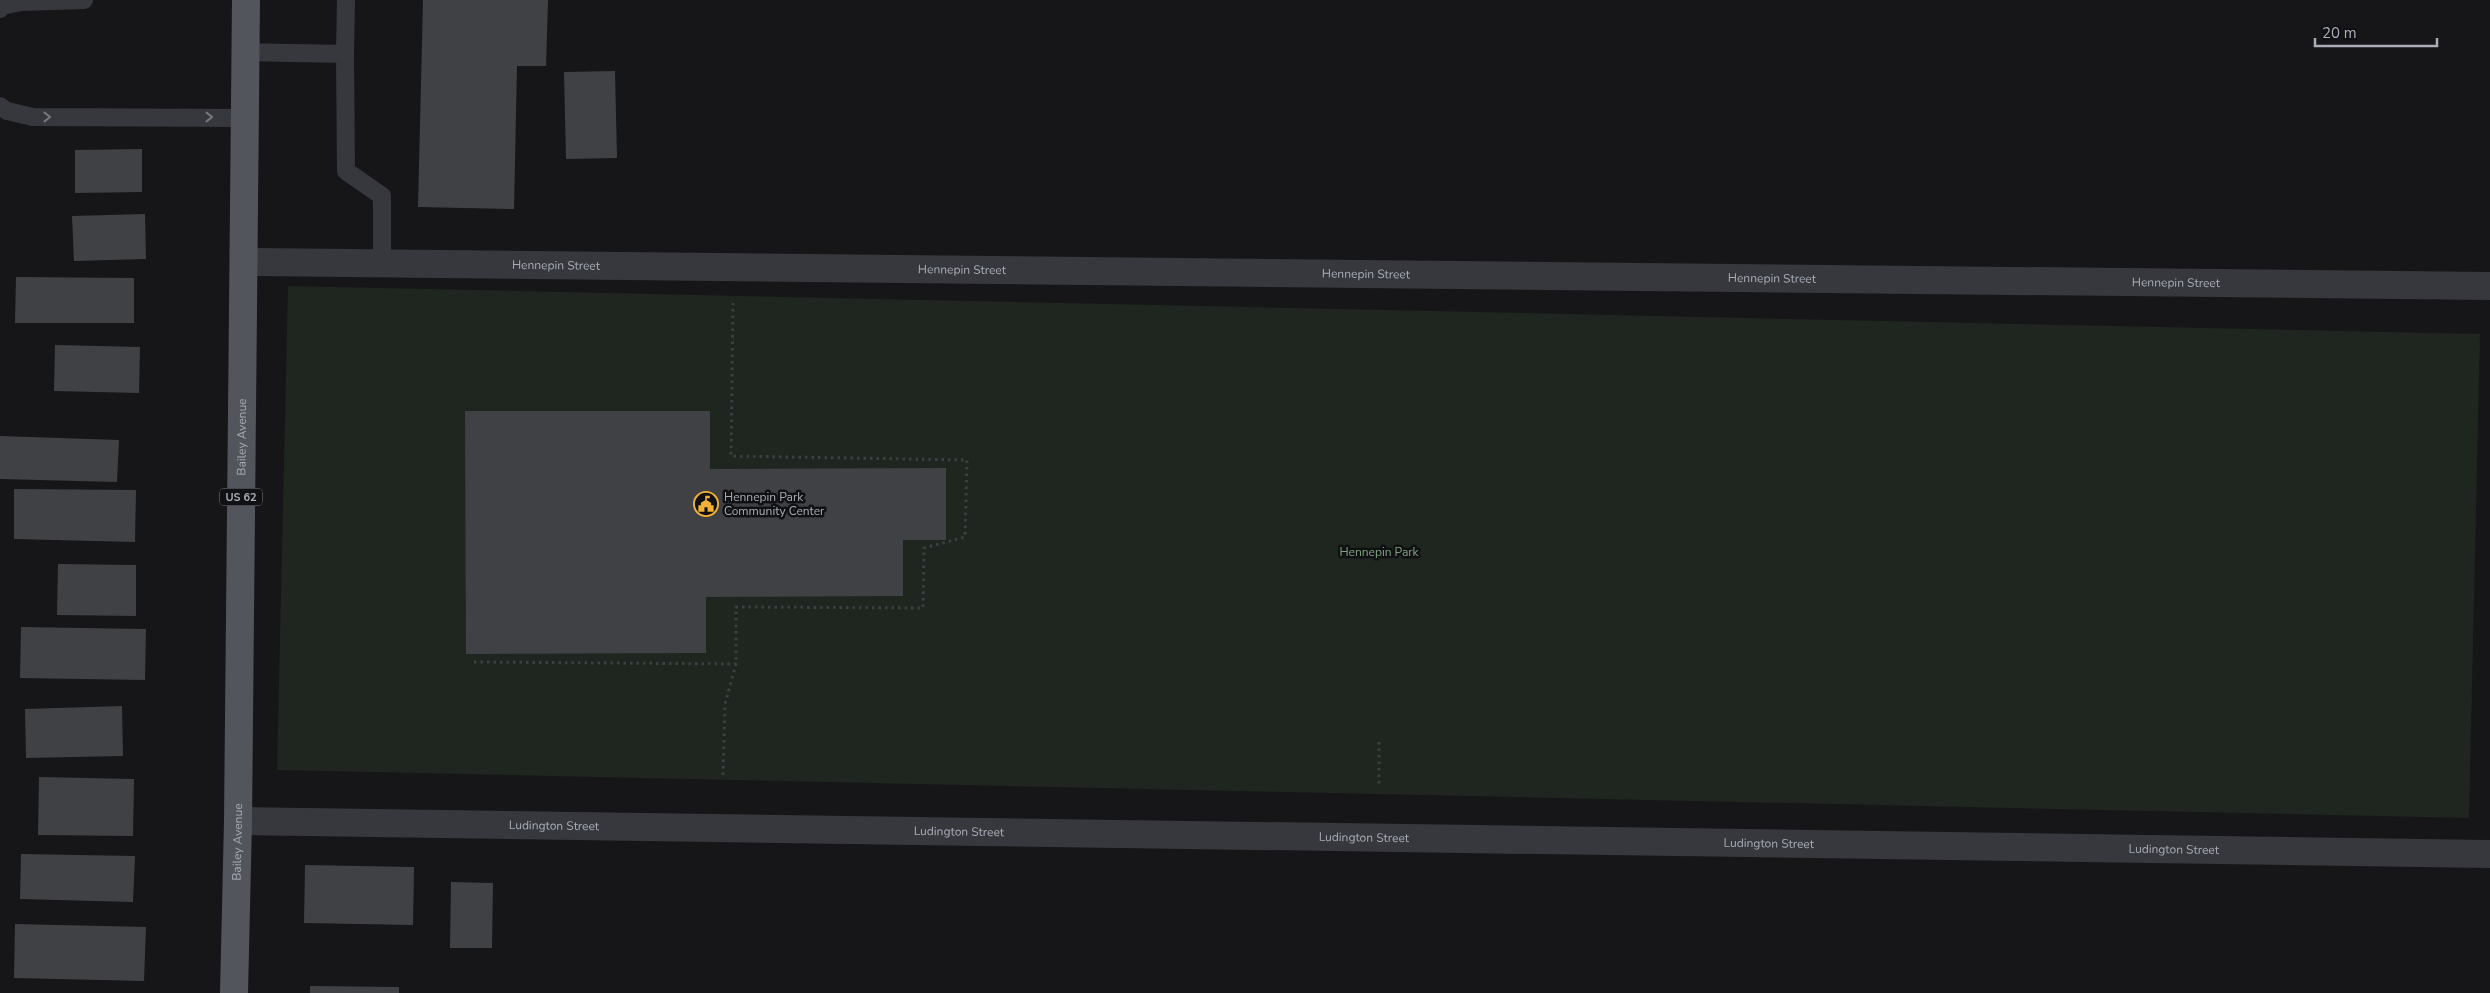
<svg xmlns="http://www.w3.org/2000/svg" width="2490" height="993" viewBox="0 0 2490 993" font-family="'Nunito Sans',sans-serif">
<rect width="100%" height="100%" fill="#161618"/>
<!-- green -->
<path fill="#1e261f" d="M 288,286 L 2480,334 L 2469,818 L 277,770 Z"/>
<!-- building -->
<g fill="#404145">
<path d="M 423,0 L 548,0 L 546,66 L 517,66 L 514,209 L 418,207 Z"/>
<path d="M 615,71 L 617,158 L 566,159 L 564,72 Z"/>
<path d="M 142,149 L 142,192 L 75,193 L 75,150 Z"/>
<path d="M 145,214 L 146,259 L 74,261 L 72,216 Z"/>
<path d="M 16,277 L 134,278 L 134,323 L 15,323 Z"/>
<path d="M 55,345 L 140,347 L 139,393 L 54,391 Z"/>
<path d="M 465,411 L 710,411 L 710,469 L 946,468 L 946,540 L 903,540 L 903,596 L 706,597 L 706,653 L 466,654 Z"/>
<path d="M 0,436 L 119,440 L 117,482 L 0,479 Z"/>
<path d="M 14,489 L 136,490 L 135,542 L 14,539 Z"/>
<path d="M 58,564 L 136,565 L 136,616 L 57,615 Z"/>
<path d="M 21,627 L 146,629 L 145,680 L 20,678 Z"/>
<path d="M 122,706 L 123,756 L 26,758 L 25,709 Z"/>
<path d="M 39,777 L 134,779 L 133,836 L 38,835 Z"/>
<path d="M 21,854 L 135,856 L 133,902 L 20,899 Z"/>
<path d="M 305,865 L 414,867 L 413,925 L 304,923 Z"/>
<path d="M 451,882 L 493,883 L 492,948 L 450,948 Z"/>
<path d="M 15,924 L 146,927 L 144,981 L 14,978 Z"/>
<path d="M 310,986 L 399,987 L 399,993 L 310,993 Z"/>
</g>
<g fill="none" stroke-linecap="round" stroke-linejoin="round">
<!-- path -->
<g stroke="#3d3f44" stroke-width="3" stroke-dasharray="2.5 4" stroke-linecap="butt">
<path d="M 474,662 L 736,664 L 736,607 L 923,608 L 924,548 L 965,537 L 967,460 L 731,456 L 733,303"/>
<path d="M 1379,742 L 1379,786"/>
<path d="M 723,775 L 725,704 L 736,664"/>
</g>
<!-- lane -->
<g stroke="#37383d" stroke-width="18">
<path d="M 0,9 L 2,6 L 21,2 L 84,0"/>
<path d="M 246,52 L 345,54 L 346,171 L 382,196 L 382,263"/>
<path d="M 345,54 L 346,0"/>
<path d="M 0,106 L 7,111 L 33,117 L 245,118"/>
</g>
<!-- street -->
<g stroke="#37383d" stroke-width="28">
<path id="s1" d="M 244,262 L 2490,286"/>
<path id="s2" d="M 238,821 L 2490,854"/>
</g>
<!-- primary -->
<path stroke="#53555c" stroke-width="28" id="s3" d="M 234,993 L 238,821 L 246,0"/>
</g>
<!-- one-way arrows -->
<defs><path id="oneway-chevron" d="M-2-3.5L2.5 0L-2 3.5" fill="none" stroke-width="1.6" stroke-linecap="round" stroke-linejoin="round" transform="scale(1.25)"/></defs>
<g stroke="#757881">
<use href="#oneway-chevron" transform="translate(47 117)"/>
<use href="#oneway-chevron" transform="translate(209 117)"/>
</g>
<!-- icons -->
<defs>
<symbol id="civic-ring" viewBox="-11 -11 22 22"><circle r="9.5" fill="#111113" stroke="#f2b134" stroke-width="1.5"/><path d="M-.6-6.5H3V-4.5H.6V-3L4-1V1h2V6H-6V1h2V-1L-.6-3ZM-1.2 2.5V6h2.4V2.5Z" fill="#f2b134"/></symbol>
</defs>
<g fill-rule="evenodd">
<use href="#civic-ring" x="692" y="490" width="28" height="28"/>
</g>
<g text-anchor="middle" stroke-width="5" stroke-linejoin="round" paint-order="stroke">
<!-- shield labels -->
<rect fill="#111113" stroke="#7b7e86" stroke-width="1" x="220" y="488.5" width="42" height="17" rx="4"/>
<g font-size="11" font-weight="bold" fill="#a8adb8">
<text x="241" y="501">US 62</text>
</g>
<!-- street labels -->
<g font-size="12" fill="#a8adb8" stroke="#111113">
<text dy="4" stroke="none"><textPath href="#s1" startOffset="312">Hennepin Street</textPath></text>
<text dy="4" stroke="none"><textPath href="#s1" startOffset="718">Hennepin Street</textPath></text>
<text dy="4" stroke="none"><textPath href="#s1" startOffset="1122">Hennepin Street</textPath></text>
<text dy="4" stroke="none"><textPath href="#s1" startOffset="1528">Hennepin Street</textPath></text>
<text dy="4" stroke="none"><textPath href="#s1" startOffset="1932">Hennepin Street</textPath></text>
<text dy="4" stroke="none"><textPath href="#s3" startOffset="556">Bailey Avenue</textPath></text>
<text dy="4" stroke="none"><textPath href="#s2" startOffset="316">Ludington Street</textPath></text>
<text dy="4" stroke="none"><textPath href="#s2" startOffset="721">Ludington Street</textPath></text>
<text dy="4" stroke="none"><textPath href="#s2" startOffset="1126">Ludington Street</textPath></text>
<text dy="4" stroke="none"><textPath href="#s3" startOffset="151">Bailey Avenue</textPath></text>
<text dy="4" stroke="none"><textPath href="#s2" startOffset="1531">Ludington Street</textPath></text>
<text dy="4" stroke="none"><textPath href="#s2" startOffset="1936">Ludington Street</textPath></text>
</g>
<!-- poi labels -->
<g font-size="12" fill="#a8adb8" stroke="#111113" text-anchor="start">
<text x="724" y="501">Hennepin Park<tspan x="724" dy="14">Community Center</tspan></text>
</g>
<!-- park labels -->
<g font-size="12" fill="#7fa381" stroke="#111113">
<text x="1379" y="556">Hennepin Park</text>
</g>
</g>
<!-- scale -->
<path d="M2315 38v8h122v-8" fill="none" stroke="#a8adb8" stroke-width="2.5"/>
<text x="2322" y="38" font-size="15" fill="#a8adb8" stroke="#111113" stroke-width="4" paint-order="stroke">20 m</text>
</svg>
